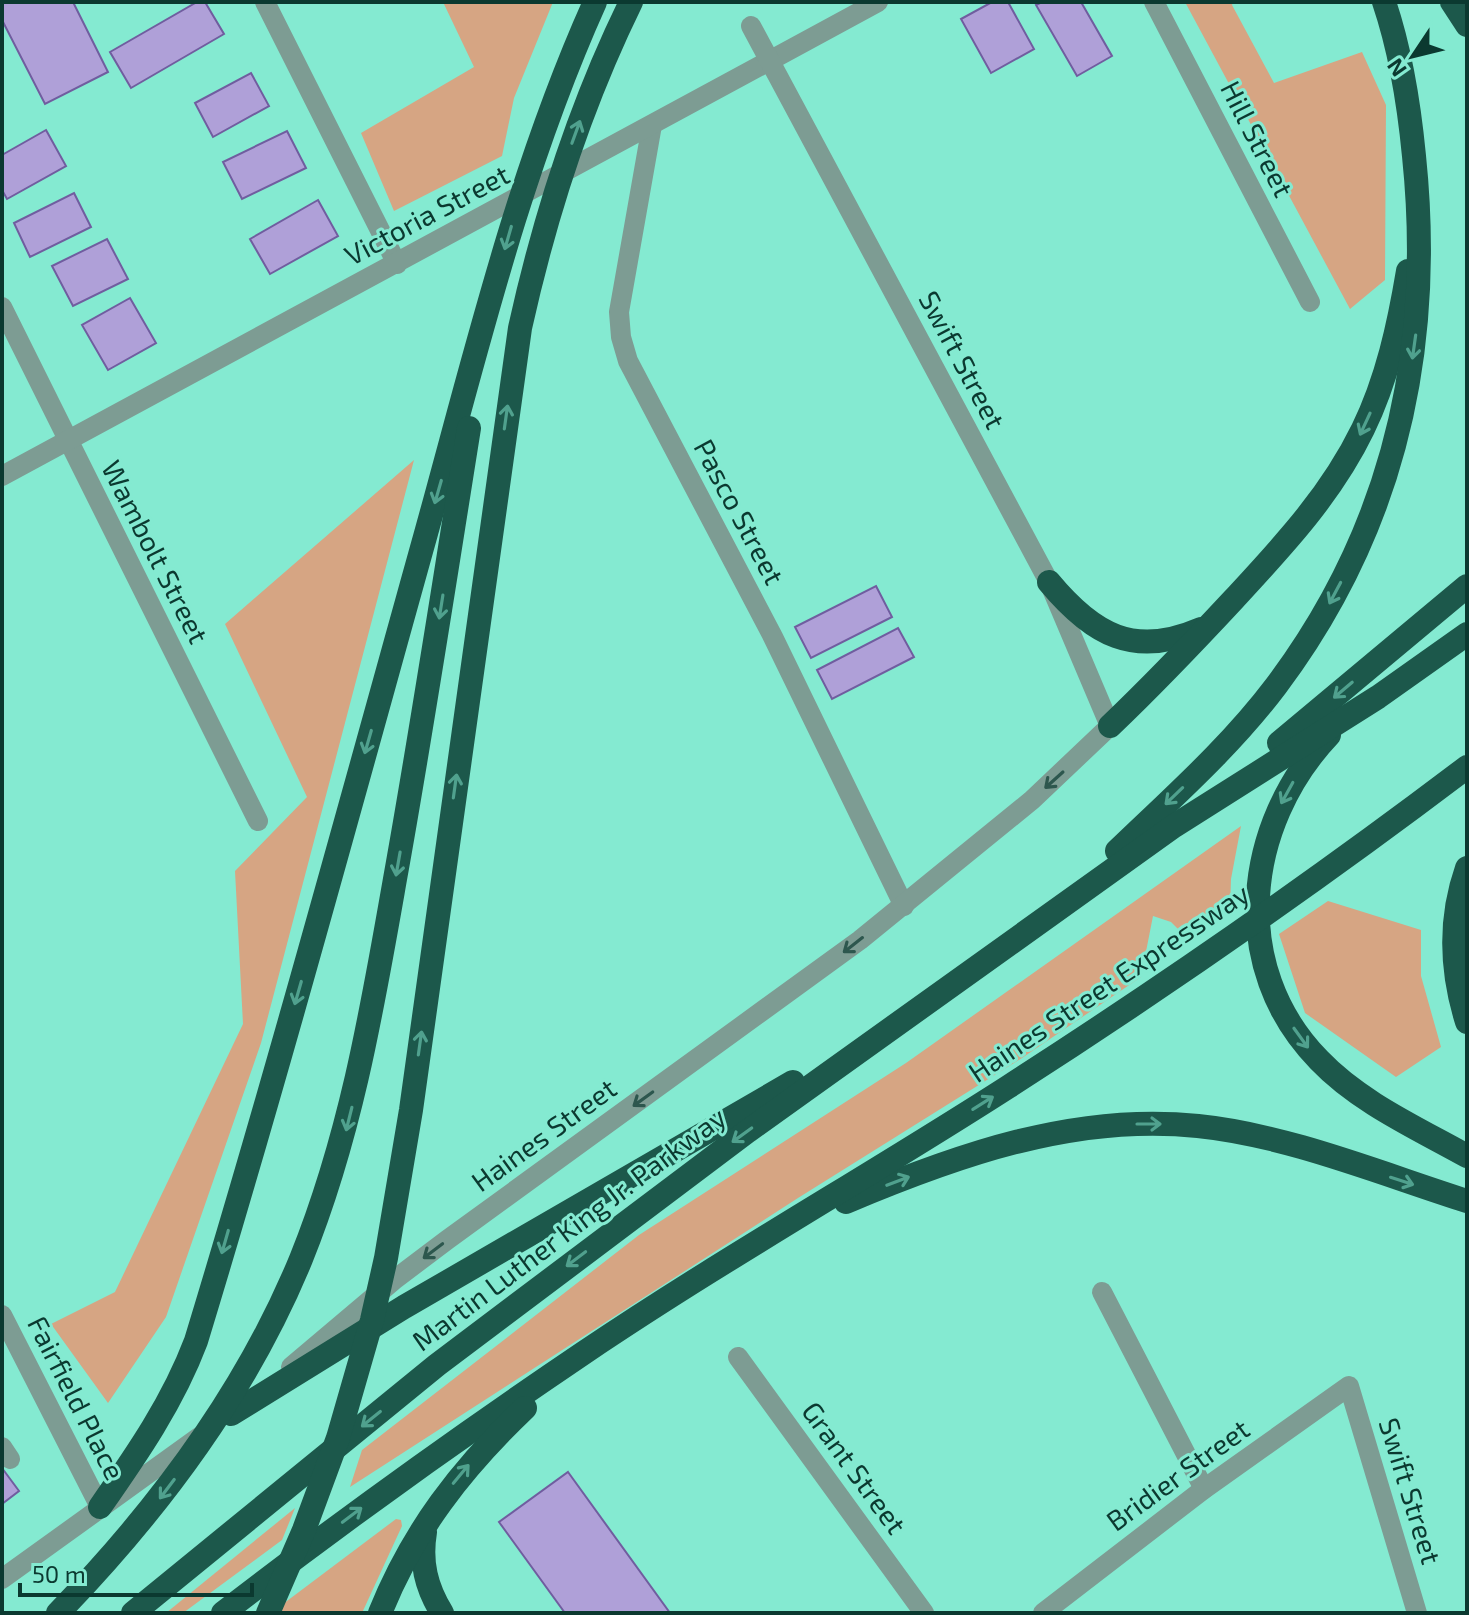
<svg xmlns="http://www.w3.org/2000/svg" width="1469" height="1615" viewBox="0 0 1469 1615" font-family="'Exo 2',sans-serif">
<rect width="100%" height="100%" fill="#84ead1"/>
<!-- green -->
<g fill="#d6a583">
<path d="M 443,2 L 553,2 L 514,98 L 502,156 L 394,211 L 361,133 L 474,67 Z"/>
<path d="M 1185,2 L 1233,2 L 1232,5 L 1274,83 L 1362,52 L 1386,105 L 1385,280 L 1350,309 Z"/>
<path d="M 414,460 L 261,1043 L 166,1317 L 108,1403 L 51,1324 L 115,1292 L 243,1024 L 235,871 L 307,797 L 225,624 Z"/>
<path d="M 1241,826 L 1231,879 L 1230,909 L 1188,939 L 1171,922 L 1153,916 L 1141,977 L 1022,1058 L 798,1198 L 350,1487 L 362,1450 L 639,1235 L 906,1063 Z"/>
<path d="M 1328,901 L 1421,930 L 1421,976 L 1441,1047 L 1396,1077 L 1305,1013 L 1279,934 Z"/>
<path d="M 295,1508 L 282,1540 L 183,1613 L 166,1613 Z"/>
<path d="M 396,1519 L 401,1520 L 402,1526 L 362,1613 L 271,1613 Z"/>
</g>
<!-- building -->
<g fill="#afa0d8" stroke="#705d9f" stroke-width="2">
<path d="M 2,2 L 73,2 L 108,72 L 45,104 L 2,20 Z"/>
<path d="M 197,2 L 205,2 L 224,34 L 131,88 L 110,52 Z"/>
<path d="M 992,2 L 1008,2 L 1034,49 L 991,73 L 961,19 Z"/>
<path d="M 1042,2 L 1081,2 L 1112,56 L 1077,76 L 1036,5 Z"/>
<path d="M 251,73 L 269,106 L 213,137 L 195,103 Z"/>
<path d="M 46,130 L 66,166 L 7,199 L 2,190 L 2,155 Z"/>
<path d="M 287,131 L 306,168 L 242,199 L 223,162 Z"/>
<path d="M 74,193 L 91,227 L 30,257 L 14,223 Z"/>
<path d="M 318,200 L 338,236 L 270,274 L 250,239 Z"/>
<path d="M 107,239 L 128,279 L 73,306 L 52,266 Z"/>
<path d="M 130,298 L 156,343 L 108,370 L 82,325 Z"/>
<path d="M 876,586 L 892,617 L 811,658 L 795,627 Z"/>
<path d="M 898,628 L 914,657 L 832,699 L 817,670 Z"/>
<path d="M 2,1468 L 19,1491 L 2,1504 Z"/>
<path d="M 568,1472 L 670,1613 L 565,1613 L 499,1522 Z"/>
</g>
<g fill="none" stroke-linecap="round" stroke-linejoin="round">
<!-- minor -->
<g stroke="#7d9c93" stroke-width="20">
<path d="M 265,2 L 397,264"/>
<path d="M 1154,2 L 1310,302"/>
<path d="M 652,125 L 619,312 L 621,337 L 628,361 L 773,637 L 904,906"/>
<path d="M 2,307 L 258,821"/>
<path d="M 2,476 L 878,2"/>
<path d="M 1102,1292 L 1204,1489"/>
<path d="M 2,1315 L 100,1507"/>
<path d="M 738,1357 L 924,1613"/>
<path d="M 291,1367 L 394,1280 L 447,1240 L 860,940 L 1032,800 L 1110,726 L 1049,582 L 751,26"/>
<path d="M 2,1447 L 10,1459"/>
<path d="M 2,1579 L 199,1437"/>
<path d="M 1043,1613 L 1204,1489 L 1349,1386 L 1417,1613"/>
</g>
<!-- highway -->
<g stroke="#1c584b" stroke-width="24">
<path d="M 1452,2 L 1467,25"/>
<path d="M 1049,582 C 1093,635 1134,658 1201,629"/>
<path d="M 1110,726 C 1153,685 1194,642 1234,599 C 1283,546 1331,495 1363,429 C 1387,380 1399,325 1408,271"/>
<path d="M 1329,735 C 1244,825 1228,967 1319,1060 C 1359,1102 1417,1128 1467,1156"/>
<path d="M 1279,743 L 1467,586"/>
<path d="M 1117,851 C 1172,798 1230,747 1276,686 C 1394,529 1434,349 1414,156 C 1409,104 1401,52 1384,2"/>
<path d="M 1467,868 C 1449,919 1451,971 1467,1022"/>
<path d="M 846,1202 C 957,1155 1076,1113 1198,1126 C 1287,1135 1382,1174 1467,1201"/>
<path d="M 231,1414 L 404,1307 L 793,1082"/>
<path d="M 100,1507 C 137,1454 173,1402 196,1341 C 277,1075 350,806 425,537 C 475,357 518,173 595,2"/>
<path d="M 425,1532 C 420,1562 426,1587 442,1613"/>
<path d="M 58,1613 C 158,1510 246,1393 301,1259 C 351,1135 372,1010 395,879 C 422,729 445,578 469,428"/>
<path d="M 133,1613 L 437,1365 L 748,1131 L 1174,826 L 1378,697 L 1467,634"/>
<path d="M 223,1613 C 341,1522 462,1435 585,1352 C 723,1259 868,1177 1008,1087 C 1165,986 1318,880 1467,767"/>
<path d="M 268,1613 L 304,1530 L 338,1438 L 372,1320 L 386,1258 L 411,1110 L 520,328 C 545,215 580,106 631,2"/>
<path d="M 380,1613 C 413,1531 461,1469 525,1408"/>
</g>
</g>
<!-- one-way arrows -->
<defs><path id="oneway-shaft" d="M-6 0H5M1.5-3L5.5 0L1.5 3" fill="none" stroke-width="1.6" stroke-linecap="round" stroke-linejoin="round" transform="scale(2)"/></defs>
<g stroke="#50a18e">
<use href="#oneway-shaft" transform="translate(576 132) rotate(-70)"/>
<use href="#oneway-shaft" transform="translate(508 238) rotate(106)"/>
<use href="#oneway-shaft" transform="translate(1414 347) rotate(98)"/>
<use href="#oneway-shaft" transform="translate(506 417) rotate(-82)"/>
<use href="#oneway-shaft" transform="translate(1365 424) rotate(115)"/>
<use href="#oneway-shaft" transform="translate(438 492) rotate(106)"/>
<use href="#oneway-shaft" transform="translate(1335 593) rotate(118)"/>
<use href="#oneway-shaft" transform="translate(441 607) rotate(99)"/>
<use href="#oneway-shaft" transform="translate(1343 690) rotate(140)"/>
<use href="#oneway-shaft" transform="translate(368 742) rotate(106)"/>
<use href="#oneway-shaft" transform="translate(455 786) rotate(-82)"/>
<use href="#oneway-shaft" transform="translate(1287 793) rotate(119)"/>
<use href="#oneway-shaft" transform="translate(1174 796) rotate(136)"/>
<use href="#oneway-shaft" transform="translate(398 864) rotate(100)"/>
<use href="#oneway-shaft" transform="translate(298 993) rotate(106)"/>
<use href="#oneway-shaft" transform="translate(1301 1038) rotate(54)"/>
<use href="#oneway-shaft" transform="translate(420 1043) rotate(-82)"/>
<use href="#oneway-shaft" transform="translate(983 1103) rotate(-32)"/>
<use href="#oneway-shaft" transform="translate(349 1119) rotate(104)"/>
<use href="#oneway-shaft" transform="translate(1149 1124)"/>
<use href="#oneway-shaft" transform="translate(742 1135) rotate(144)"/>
<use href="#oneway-shaft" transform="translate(898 1181) rotate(-21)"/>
<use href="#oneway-shaft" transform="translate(1402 1181) rotate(18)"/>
<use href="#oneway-shaft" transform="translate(225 1242) rotate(106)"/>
<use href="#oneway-shaft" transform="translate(576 1259) rotate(143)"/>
<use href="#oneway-shaft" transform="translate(371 1419) rotate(141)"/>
<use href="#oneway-shaft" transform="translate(461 1474) rotate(-50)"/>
<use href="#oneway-shaft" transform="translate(167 1489) rotate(127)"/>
<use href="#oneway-shaft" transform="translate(352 1515) rotate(-37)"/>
</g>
<g stroke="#2d574e">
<use href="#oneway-shaft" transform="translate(1054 780) rotate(138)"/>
<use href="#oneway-shaft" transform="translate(853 945) rotate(142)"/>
<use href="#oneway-shaft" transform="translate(643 1099) rotate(144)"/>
<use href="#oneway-shaft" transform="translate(433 1251) rotate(143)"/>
</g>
<g text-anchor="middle" stroke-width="6" stroke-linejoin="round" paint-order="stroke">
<!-- street labels -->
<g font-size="28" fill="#0b3930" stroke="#84ead1">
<text transform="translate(1257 139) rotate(63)" y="10">Hill Street</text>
<text transform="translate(427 215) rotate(-28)" y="10">Victoria Street</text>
<text transform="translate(962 360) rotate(62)" y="10">Swift Street</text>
<text transform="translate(739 512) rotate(62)" y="10">Pasco Street</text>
<text transform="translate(155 552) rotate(63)" y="10">Wambolt Street</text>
<text transform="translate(1109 983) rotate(-34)" y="10">Haines Street Expressway</text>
<text transform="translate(544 1135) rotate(-36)" y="10">Haines Street</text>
<text transform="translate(569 1229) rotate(-37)" y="10">Martin Luther King Jr. Parkway</text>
<text transform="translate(76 1398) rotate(63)" y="10">Fairfield Place</text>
<text transform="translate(854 1468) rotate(54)" y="10">Grant Street</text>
<text transform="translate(1178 1475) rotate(-36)" y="10">Bridier Street</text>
<text transform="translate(1410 1491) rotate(73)" y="10">Swift Street</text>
</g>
</g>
<!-- border -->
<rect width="1469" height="1615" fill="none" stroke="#0b3930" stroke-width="8"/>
<!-- north arrow -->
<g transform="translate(1413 56) rotate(235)" stroke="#84ead1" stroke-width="6" paint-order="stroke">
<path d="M0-6L14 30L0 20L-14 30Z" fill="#0b3930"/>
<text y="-12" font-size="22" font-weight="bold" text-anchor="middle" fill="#0b3930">N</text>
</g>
<!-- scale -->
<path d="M20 1583v12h232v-12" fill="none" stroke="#0b3930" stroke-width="4"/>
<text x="32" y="1583" font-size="24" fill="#0b3930" stroke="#84ead1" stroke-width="6" paint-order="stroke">50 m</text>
</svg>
